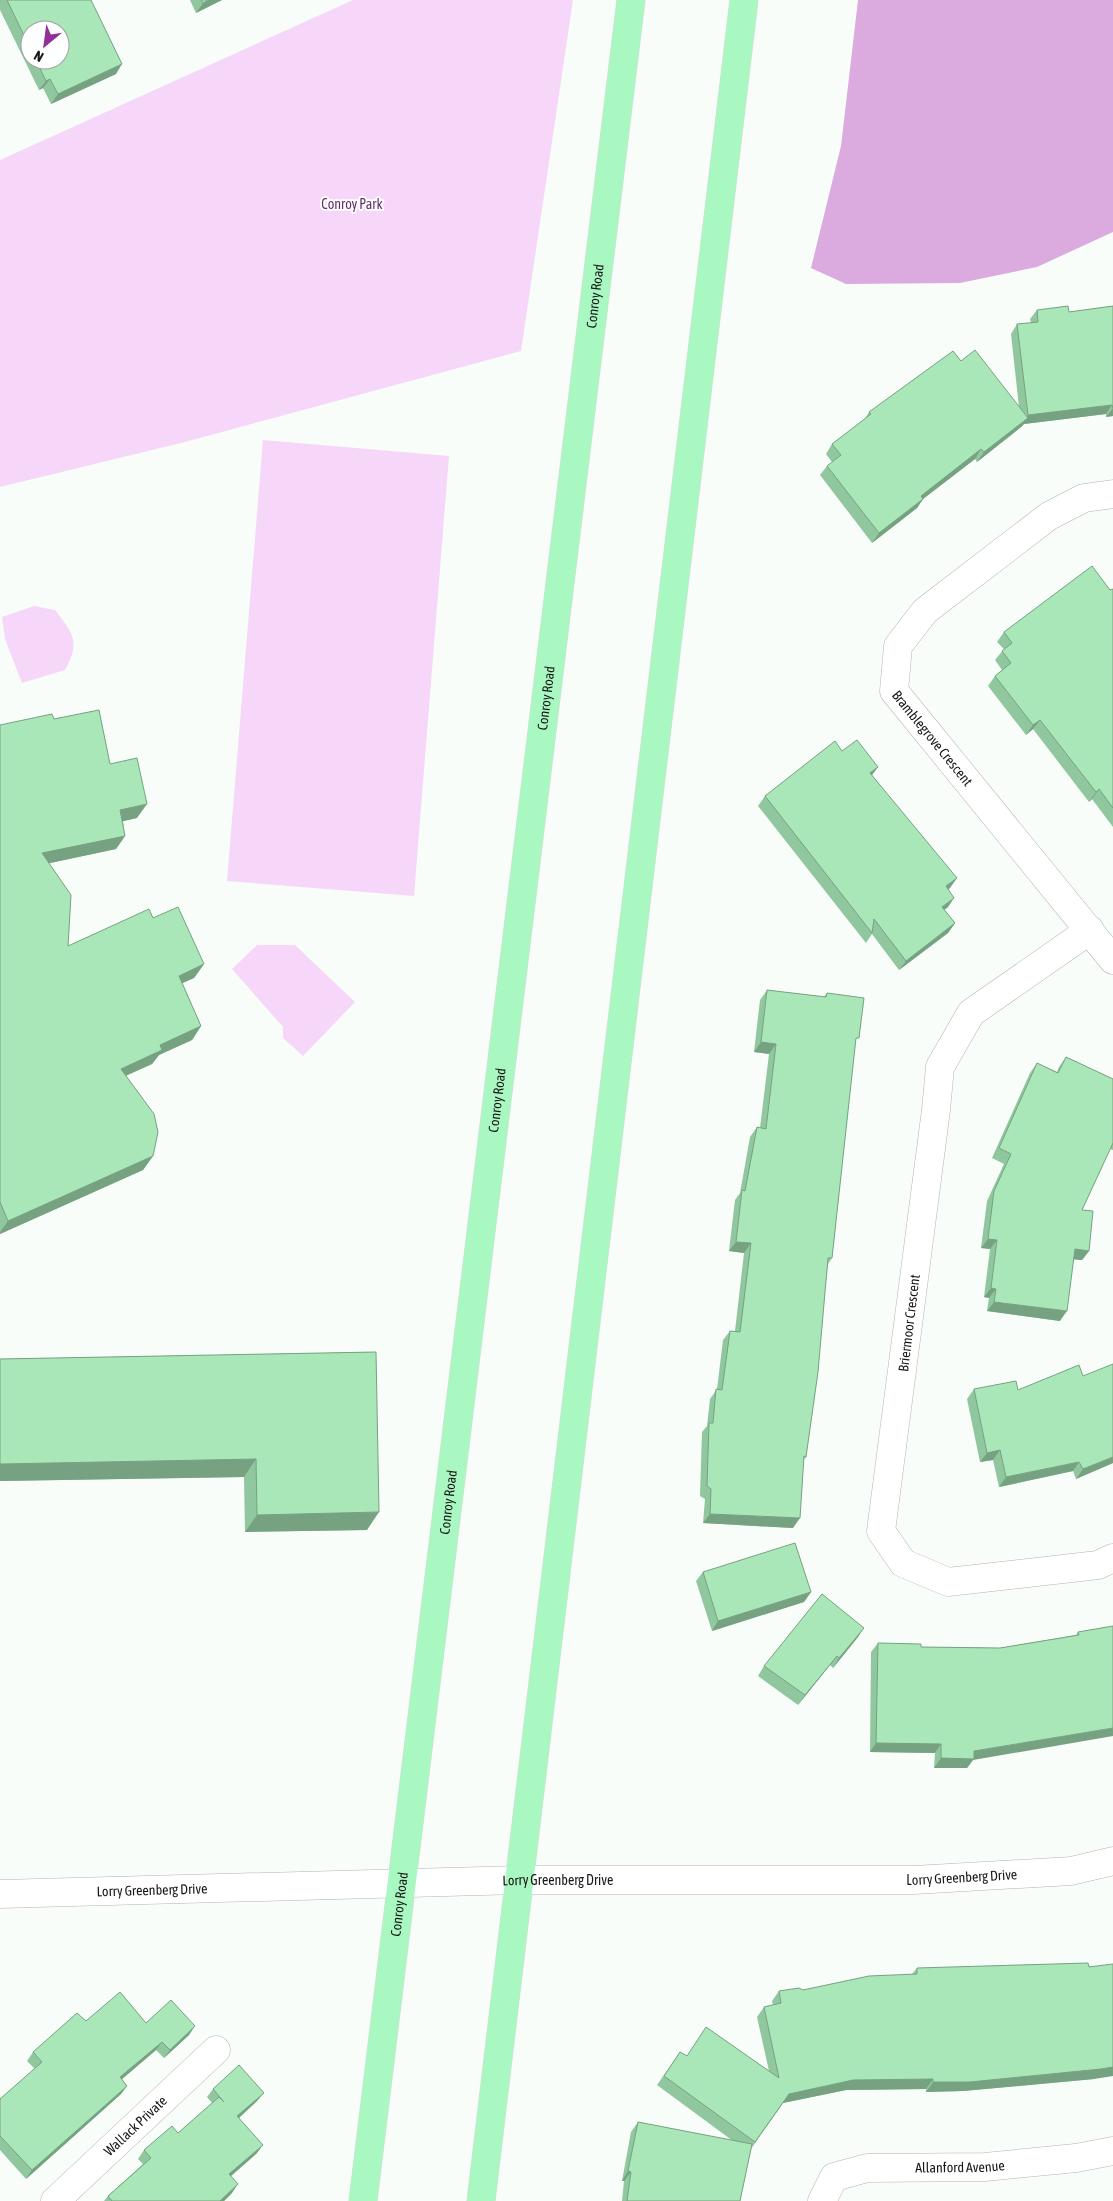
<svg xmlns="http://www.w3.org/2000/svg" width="1113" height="2201" viewBox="0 0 1113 2201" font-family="'Asap Condensed',sans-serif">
<rect width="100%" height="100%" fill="#f8fdf9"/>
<!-- green -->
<g fill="#f6d7f9">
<path d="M 353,0 L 573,0 L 521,351 L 185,442 L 0,487 L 0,160 Z"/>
<path d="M 263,440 L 449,456 L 414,896 L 227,881 Z"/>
<path d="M 34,606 L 55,610 C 73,633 81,642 65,670 L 22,683 L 5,639 L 2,617 Z"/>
<path d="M 257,945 L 295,945 L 355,1002 L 303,1056 L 283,1038 L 283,1027 L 232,969 Z"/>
</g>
<!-- forest -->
<path fill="#dbabe0" d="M 858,0 L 1113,0 L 1113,232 L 1037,267 L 960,283 L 846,284 L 811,268 L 841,146 Z"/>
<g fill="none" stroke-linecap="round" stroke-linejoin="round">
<defs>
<g id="minor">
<path id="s1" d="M 1113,494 L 1084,498 L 1049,516 L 925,611 L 898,646 L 894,691 L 1113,960"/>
<path d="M 1090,930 L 971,1013 L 940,1067 L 936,1110 L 881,1531 L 903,1563 L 948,1582 L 1098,1565 L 1113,1558"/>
<path id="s2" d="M 0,1894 L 520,1880 L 914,1880 L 1071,1871 L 1113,1861"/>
<path id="s3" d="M 55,2201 L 216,2050"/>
<path id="s4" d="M 822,2201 L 834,2177 L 867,2168 L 985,2167 L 1076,2158 L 1113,2151"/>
</g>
<g id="major">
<path id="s5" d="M 363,2201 L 631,0"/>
<path d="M 481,2201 L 744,0"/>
</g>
</defs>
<!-- minor casing -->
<use href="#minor" stroke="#b2b6b2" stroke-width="29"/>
<!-- major casing -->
<use href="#major" stroke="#dadada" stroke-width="29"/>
<!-- minor -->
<use href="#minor" stroke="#fff" stroke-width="28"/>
<!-- major -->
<use href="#major" stroke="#a9f7c1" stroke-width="28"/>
</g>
<!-- wall -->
<g fill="#91c79e" fill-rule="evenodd">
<path d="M 0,0 L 91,0 L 116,74 L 51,104 L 43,88 L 39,90 L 0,10 ZM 30,30 L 60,60 L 30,60 Z"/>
<path d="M 190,0 L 222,0 L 196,13 Z"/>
<path d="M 1113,306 L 1113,416 L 1106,417 L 1106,414 L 1024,424 L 1021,427 L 977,462 L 975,459 L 923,499 L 917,508 L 872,543 L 820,475 L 827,466 L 832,462 L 826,454 L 832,444 L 864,420 L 869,412 L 961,361 L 1019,407 L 1011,334 L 1017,324 L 1031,323 L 1030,319 L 1037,310 L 1069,312 Z"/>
<path d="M 1113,589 L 1113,827 L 1092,799 L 1089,802 L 1033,729 L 1026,735 L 988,686 L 995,676 L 1002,670 L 995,660 L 1004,649 L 997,642 L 1004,632 L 1110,590 Z"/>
<path d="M 54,719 L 110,764 L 137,818 L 123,821 L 125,836 L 116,849 L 49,863 L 68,946 L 153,918 L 204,964 L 194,978 L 182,983 L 201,1026 L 192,1040 L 159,1055 L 152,1064 L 126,1076 L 153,1156 L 143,1170 L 0,1234 L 0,725 Z"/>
<path d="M 842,751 L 878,767 L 872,775 L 950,888 L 948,889 L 948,907 L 944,910 L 955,923 L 948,933 L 899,970 L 872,934 L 866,943 L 758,806 L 765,796 Z"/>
<path d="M 767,990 L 824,997 L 827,993 L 855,1044 L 832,1258 L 828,1264 L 806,1457 L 803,1461 L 793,1528 L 703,1523 L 705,1499 L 700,1496 L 702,1432 L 707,1426 L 710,1399 L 717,1389 L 723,1340 L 730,1331 L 735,1331 L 744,1253 L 729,1251 L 735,1200 L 740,1193 L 750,1137 L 757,1127 L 760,1128 L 769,1054 L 754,1052 L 760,1000 Z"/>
<path d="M 1066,1057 L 1113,1079 L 1113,1150 L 1110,1149 L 1082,1210 L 1089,1251 L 1082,1260 L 1074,1259 L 1060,1321 L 987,1311 L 989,1298 L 984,1297 L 990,1249 L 981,1248 L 987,1201 L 1004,1164 L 992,1158 L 1030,1073 L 1037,1063 L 1057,1072 L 1059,1067 Z"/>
<path d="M 376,1352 L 367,1530 L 245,1532 L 244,1477 L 0,1481 L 0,1359 Z"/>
<path d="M 974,1389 L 1018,1390 L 1113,1463 L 1076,1479 L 1073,1471 L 999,1487 L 993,1460 L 980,1462 L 967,1399 Z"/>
<path d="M 703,1572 L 811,1592 L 804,1602 L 712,1631 L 696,1581 Z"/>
<path d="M 1113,1626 L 973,1760 L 967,1768 L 934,1768 L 935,1753 L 870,1752 L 871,1652 L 878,1643 L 921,1647 L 1000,1648 L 1076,1635 L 1078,1632 Z"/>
<path d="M 858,1637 L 833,1668 L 830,1665 L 798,1705 L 758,1676 L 764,1666 Z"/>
<path d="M 917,1968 L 1094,2079 L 963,2091 L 926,2092 L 926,2089 L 846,2090 L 783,2103 L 751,2149 L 740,2201 L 622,2201 L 624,2181 L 622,2181 L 631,2132 L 638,2122 L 733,2141 L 657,2085 L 680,2052 L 686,2056 L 769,2071 L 757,2017 L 764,2007 L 773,2005 L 772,2001 L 779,1991 L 803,1990 L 912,1974 Z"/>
<path d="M 86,2021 L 146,2023 L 189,2035 L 164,2058 L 156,2050 L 122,2079 L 127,2086 L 121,2094 L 26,2179 L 0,2150 L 0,2099 L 35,2069 L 27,2061 L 33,2052 Z"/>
<path d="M 213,2089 L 257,2101 L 239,2118 L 257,2153 L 231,2176 L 232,2193 L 224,2201 L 104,2201 L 108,2196 L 143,2164 L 138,2159 L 144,2150 L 178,2133 L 212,2103 L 207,2097 Z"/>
</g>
<!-- shaded-wall -->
<g fill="#76a281">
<path d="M 209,0 L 222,0 L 196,13 L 203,3 Z"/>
<path d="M 122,64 L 116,74 L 51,104 L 58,94 Z"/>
<path d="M 50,79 L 43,88 L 39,90 L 46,81 Z"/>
<path d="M 1112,405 L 1106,414 L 1024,424 L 1021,427 L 977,462 L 984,452 L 1023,422 L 1028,415 Z"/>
<path d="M 1113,408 L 1113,416 L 1106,417 Z"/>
<path d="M 981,449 L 975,459 L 923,499 L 917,508 L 872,543 L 879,533 L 921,496 Z"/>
<path d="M 1040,720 L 1033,729 L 1026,735 L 1033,725 Z"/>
<path d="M 878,767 L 871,776 L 870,773 Z"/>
<path d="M 1099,789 L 1092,799 L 1089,802 L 1096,792 Z"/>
<path d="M 147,804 L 137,818 L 111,824 L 120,810 Z"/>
<path d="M 125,836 L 116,849 L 32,867 L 42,853 Z"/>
<path d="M 957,878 L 950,888 L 939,896 L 946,886 Z"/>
<path d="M 954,898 L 948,907 L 935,917 L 942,907 Z"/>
<path d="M 955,923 L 948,933 L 899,970 L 906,961 Z"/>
<path d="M 204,964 L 194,978 L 169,989 L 179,976 Z"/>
<path d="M 201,1026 L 192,1040 L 159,1055 L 152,1064 L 111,1082 L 121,1069 L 160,1045 Z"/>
<path d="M 761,1042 L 776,1044 L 769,1054 L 754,1052 Z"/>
<path d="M 153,1156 L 143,1170 L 0,1234 L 0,1232 L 8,1221 Z"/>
<path d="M 988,1239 L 997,1240 L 990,1249 L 981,1248 Z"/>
<path d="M 736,1242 L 751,1243 L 744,1253 L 729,1251 Z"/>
<path d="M 1075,1249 L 1089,1251 L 1082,1260 L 1069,1259 Z"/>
<path d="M 991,1288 L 996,1289 L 989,1298 L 984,1297 Z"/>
<path d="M 994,1302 L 1067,1311 L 1060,1321 L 987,1311 Z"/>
<path d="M 1000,1450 L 993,1460 L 980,1462 L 987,1453 Z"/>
<path d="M 1113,1457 L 1113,1463 L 1076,1479 L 1083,1469 Z"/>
<path d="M 256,1459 L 244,1477 L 0,1481 L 0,1464 Z"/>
<path d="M 1079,1462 L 1073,1471 L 999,1487 L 1006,1477 Z"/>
<path d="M 379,1512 L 367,1530 L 245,1532 L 257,1515 Z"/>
<path d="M 710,1514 L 800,1518 L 793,1528 L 703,1523 Z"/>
<path d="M 811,1592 L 804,1602 L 712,1631 L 718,1621 Z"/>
<path d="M 864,1628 L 858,1637 L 833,1668 L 839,1658 Z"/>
<path d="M 837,1656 L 830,1665 L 798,1705 L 805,1695 Z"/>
<path d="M 1113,1728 L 1113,1736 L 973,1760 L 967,1768 L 934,1768 L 941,1758 L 974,1751 Z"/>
<path d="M 876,1743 L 941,1744 L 935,1753 L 870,1752 Z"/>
<path d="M 195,2026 L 189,2035 L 164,2058 L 170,2050 Z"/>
<path d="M 162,2042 L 156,2050 L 114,2086 L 120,2077 Z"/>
<path d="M 1113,2067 L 1113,2076 L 1094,2079 L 963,2091 L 926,2092 L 933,2082 Z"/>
<path d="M 933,2079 L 926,2089 L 846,2090 L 783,2103 L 748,2152 L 789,2094 L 853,2080 Z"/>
<path d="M 127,2086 L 121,2094 L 26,2179 L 32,2170 Z"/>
<path d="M 264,2093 L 257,2101 L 231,2125 L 237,2116 Z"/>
<path d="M 263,2145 L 257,2153 L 223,2183 L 229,2174 Z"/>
<path d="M 628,2171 L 631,2172 L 624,2181 L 622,2181 Z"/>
<path d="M 238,2184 L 232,2193 L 224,2201 L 220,2201 Z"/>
</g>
<!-- building -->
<g fill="#a9e7b8" stroke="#76a281">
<path d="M 7,0 L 91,0 L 122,64 L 58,94 L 50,79 L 46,81 L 36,60 L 60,60 L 60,30 L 30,30 L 30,48 Z"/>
<path d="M 201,0 L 209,0 L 203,3 Z"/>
<path d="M 1068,306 L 1069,312 L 1113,306 L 1113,408 L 1112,405 L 1028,415 L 1017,324 L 1038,322 L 1037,310 Z"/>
<path d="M 975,350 L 1028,418 L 984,452 L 981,449 L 921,496 L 923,499 L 879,533 L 827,466 L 841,455 L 832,444 L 871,414 L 869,412 L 953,351 L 961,361 Z"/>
<path d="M 1092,566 L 1110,590 L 1113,589 L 1113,808 L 1099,789 L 1096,792 L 1040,720 L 1033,725 L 995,676 L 1011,663 L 1002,651 L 1012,643 L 1004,632 Z"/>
<path d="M 99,710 L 110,764 L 137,758 L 147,804 L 120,810 L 125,836 L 42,853 L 71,895 L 68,946 L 149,909 L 153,918 L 178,907 L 204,964 L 179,976 L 201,1026 L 160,1045 L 162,1050 L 121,1069 L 154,1114 L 158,1132 L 153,1156 L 8,1221 L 0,1202 L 0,725 L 52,714 L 54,719 Z"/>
<path d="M 857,740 L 878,767 L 870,773 L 957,878 L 946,886 L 954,898 L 942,907 L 955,923 L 906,961 L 874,919 L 872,933 L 765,796 L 835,741 L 842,751 Z"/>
<path d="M 767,990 L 826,997 L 827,993 L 864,998 L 859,1038 L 856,1038 L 832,1258 L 828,1258 L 818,1372 L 806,1457 L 804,1456 L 800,1518 L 710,1514 L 711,1489 L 707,1486 L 709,1423 L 713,1423 L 716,1389 L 722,1390 L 730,1331 L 740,1332 L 751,1243 L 736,1242 L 742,1190 L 745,1191 L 757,1127 L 766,1129 L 776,1044 L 761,1042 Z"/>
<path d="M 1066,1057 L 1113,1079 L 1113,1143 L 1082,1210 L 1093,1211 L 1089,1251 L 1075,1249 L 1067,1311 L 994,1302 L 996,1289 L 991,1288 L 997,1240 L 988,1239 L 994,1191 L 1011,1154 L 999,1148 L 1037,1063 L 1058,1073 Z"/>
<path d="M 376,1352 L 379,1512 L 257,1515 L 256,1459 L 0,1464 L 0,1359 Z"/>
<path d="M 1113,1364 L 1113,1457 L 1083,1469 L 1079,1462 L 1006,1477 L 1000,1450 L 987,1453 L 974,1389 L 1016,1381 L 1018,1390 L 1079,1365 L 1083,1376 Z"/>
<path d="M 795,1543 L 811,1592 L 718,1621 L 703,1572 Z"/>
<path d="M 822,1594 L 864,1628 L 839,1658 L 837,1656 L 805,1695 L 764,1666 Z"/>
<path d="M 1113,1626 L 1113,1728 L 974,1751 L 974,1759 L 941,1758 L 941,1744 L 876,1743 L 878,1643 L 921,1644 L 921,1647 L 1000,1648 L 1079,1635 L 1078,1632 Z"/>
<path d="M 1088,1963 L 1089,1967 L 1113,1964 L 1113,2067 L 1101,2069 L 970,2082 L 933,2082 L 933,2079 L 853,2080 L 789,2094 L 755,2142 L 664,2076 L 680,2052 L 687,2056 L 706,2027 L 779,2078 L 764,2007 L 781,2003 L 779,1991 L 799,1988 L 803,1990 L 869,1976 L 917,1974 L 917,1968 Z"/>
<path d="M 120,1992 L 146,2023 L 171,2000 L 195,2026 L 170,2050 L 162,2042 L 120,2077 L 127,2086 L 32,2170 L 0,2136 L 0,2099 L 42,2062 L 33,2052 L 77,2013 L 86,2021 Z"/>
<path d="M 239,2065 L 264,2093 L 237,2116 L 263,2145 L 229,2174 L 238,2184 L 220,2201 L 112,2201 L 108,2196 L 151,2158 L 144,2150 L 172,2126 L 178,2133 L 219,2097 L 224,2102 L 213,2089 Z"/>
<path d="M 638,2122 L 752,2144 L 740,2201 L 627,2201 L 631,2172 L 628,2171 Z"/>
</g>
<g text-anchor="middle" stroke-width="4" stroke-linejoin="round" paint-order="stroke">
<!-- park labels -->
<g font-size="14" fill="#662d6d" stroke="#fff">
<text x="352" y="209">Conroy Park</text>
</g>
<!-- street labels -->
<g font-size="14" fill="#161716" stroke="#fff">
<text dy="5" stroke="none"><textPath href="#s5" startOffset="1919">Conroy Road</textPath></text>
<text dy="5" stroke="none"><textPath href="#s5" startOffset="1514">Conroy Road</textPath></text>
<text dy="5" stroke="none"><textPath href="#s1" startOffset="375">Bramblegrove Crescent</textPath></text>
<text dy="5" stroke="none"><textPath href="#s5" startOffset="1109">Conroy Road</textPath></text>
<text transform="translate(909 1323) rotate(-83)" y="5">Briermoor Crescent</text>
<text dy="5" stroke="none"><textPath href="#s5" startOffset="704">Conroy Road</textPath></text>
<text dy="5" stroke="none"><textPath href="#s2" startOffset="962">Lorry Greenberg Drive</textPath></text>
<text dy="5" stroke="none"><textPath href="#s2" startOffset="558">Lorry Greenberg Drive</textPath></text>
<text dy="5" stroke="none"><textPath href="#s2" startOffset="152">Lorry Greenberg Drive</textPath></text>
<text dy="5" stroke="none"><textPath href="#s5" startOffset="299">Conroy Road</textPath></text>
<text dy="5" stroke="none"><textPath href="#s3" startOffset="110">Wallack Private</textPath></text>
<text dy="5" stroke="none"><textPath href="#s4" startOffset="154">Allanford Avenue</textPath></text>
</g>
</g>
<!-- north arrow -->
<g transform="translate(45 45) rotate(209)"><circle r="24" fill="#ffffff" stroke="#a2a2a2"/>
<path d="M0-4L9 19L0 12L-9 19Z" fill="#90319a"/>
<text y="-8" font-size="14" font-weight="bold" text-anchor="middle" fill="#161716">N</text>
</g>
</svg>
